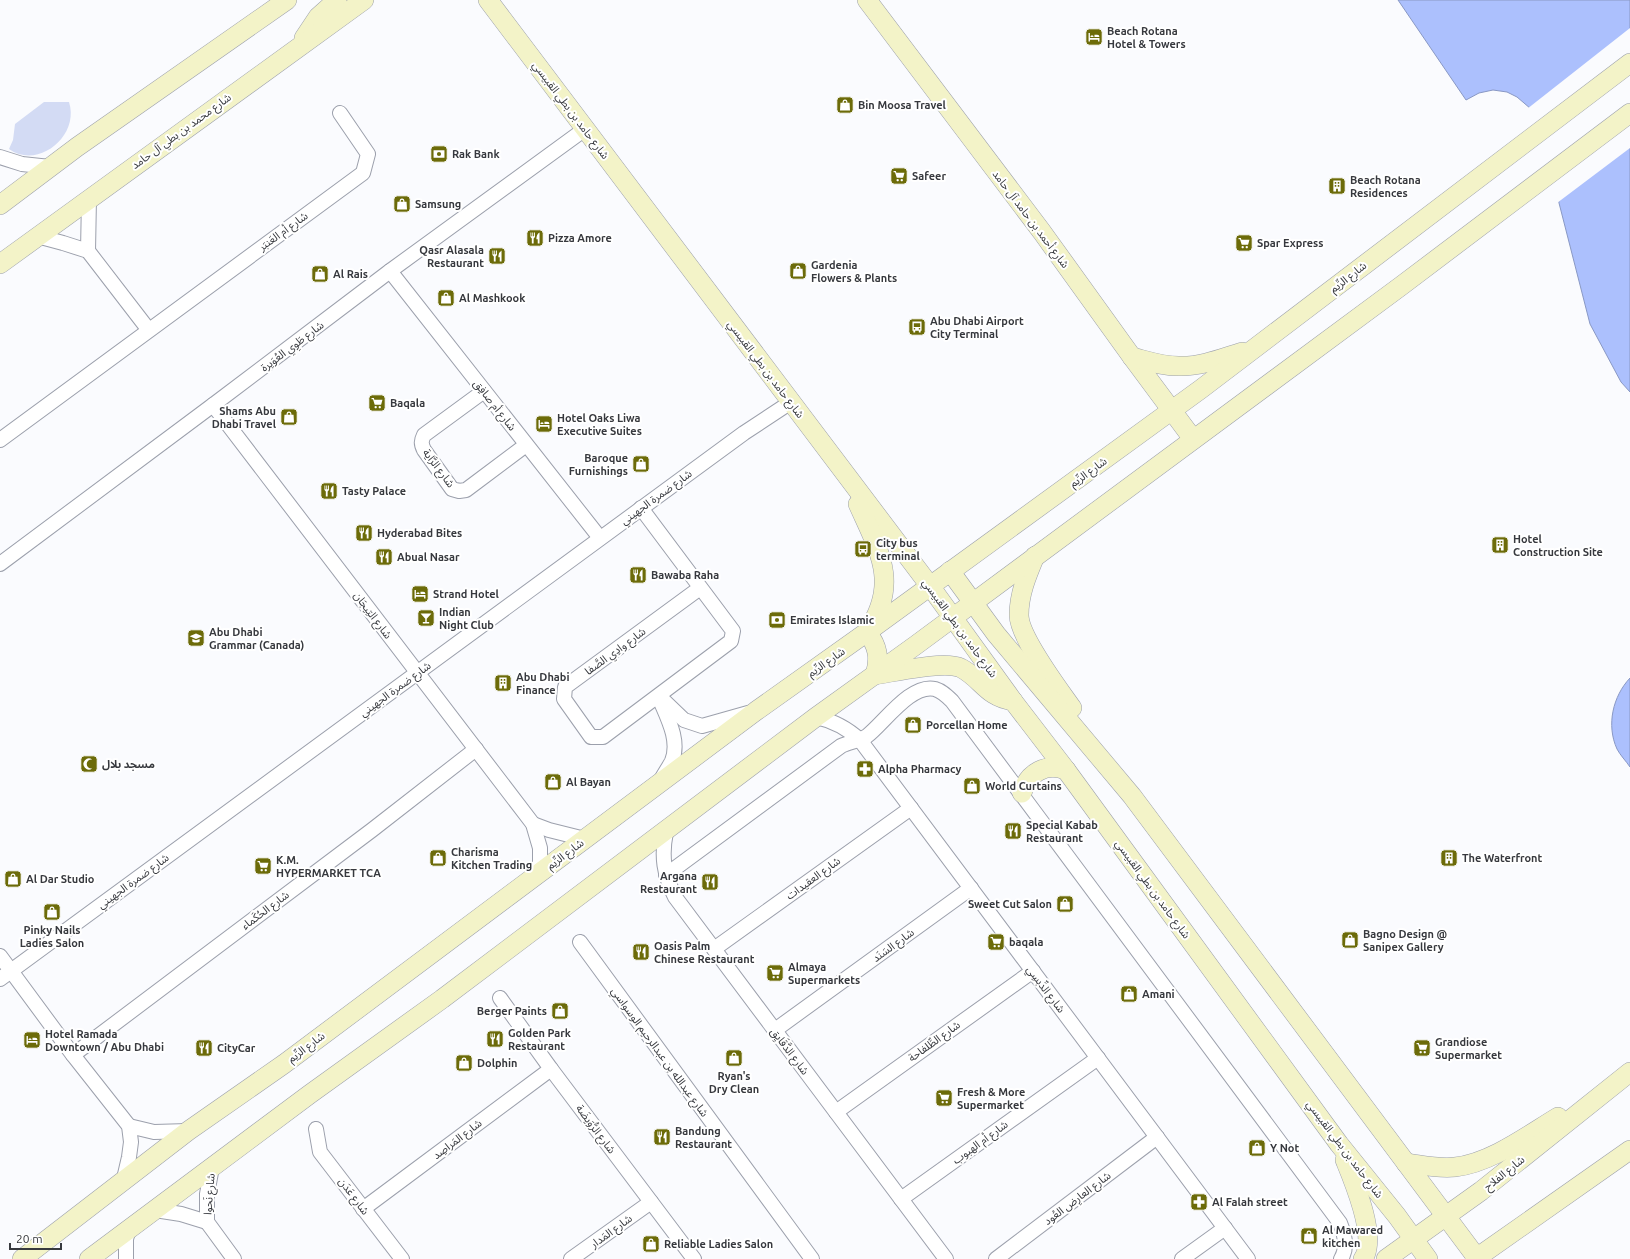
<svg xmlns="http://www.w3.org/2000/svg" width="1630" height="1259" viewBox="0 0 1630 1259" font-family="Ubuntu,'Noto Sans Arabic',sans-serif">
<rect width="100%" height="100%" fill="#fafbfe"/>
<!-- green -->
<path fill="#d3dbf4" d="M 44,102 L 69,102 C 80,136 38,170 9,149 L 13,140 L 15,124 Z"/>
<!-- water -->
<g fill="#acc0fd" stroke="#8998c4">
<path d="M 1398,0 L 1630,0 L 1630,392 L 1621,382 L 1590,324 L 1559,203 L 1554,155 L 1545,121 L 1517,97 L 1507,92 L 1493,90 L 1479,93 L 1466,100 Z"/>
<path d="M 1630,678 L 1630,767 C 1626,761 1620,755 1617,749 C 1606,725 1613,696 1630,678 Z"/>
</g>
<!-- pier -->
<path fill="#fafbfe" d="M 1630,28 L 1630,148 L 1557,203 L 1552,155 L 1543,122 L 1527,109 Z"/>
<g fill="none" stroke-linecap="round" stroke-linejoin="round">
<defs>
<g id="street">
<path d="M 0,157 L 22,164 L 50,167"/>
<path d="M 37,236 L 63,243 L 88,251 L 148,329"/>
<path d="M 88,251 L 89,198"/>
<path d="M 390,271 L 600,538"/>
<path d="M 484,391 L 424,435 C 421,441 421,444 424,450 L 452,489 L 459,491 L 466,490 L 526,445"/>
<path d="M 213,405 L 533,824 L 540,848 L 540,873"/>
<path d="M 0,440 L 363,173 L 368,154 L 340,113"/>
<path d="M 641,508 L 733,631 L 731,641 L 603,737 L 591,737 L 564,699 L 565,687 L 700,588"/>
<path d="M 0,564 L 213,405 L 390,271 L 585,129"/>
<path d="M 659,696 L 684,720 L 702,726 L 748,713"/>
<path d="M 660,700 C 668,719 680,741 672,761 C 669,767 664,774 661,780"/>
<path d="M 816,717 C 834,721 847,728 860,740 L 1248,1259"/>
<path d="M 533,824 L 549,830 L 585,839"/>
<path d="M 666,832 C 661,856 664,875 675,897 L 946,1259"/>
<path d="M 666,875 L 841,746 C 849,742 859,741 867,736 C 884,723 911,683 935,689 C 942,691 947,696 952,701 L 1340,1223 C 1345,1235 1348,1248 1341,1259"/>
<path d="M 580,942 L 812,1259"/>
<path d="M 714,949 L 911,808"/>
<path d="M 0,956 L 73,1055 L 129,1126 L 131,1142 L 129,1157 L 123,1183"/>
<path d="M 0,979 L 744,433 L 791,402"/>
<path d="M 500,998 L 551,1069 L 694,1259"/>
<path d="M 775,1030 L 971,888"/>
<path d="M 73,1055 L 372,830 L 476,749"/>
<path d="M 836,1112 L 1033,971"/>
<path d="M 129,1126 L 154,1132 L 188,1131"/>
<path d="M 316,1129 L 320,1152 L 402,1259"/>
<path d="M 212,1167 L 207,1194 L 207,1222 L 234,1259"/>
<path d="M 901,1199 L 1098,1058"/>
<path d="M 363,1209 L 551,1069"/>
<path d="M 155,1210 L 181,1214 L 207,1222"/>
<path d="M 126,1259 L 126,1239 L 129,1229"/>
<path d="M 571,1259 L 651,1202"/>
<path d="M 996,1259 L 1157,1137"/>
<path d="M 1182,1259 L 1225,1228"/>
</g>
<g id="secondary">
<path d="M 488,0 L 930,586 L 1013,701 L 1066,770 L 1339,1144 L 1397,1216 L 1428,1259"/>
<path d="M 867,0 L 1042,232 L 1132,357 L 1193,439"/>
<path d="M 304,38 L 318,17 L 337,0"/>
<path d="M 0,205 L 77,147 L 287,0"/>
<path d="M 0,264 L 364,0"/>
<path d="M 1132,357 C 1148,361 1165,367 1182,366 C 1203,366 1222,358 1242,352"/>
<path d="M 858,504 C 879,551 900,583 867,632 C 878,646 880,658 875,675 C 895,672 944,660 961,668 C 982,679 986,697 1013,701"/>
<path d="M 1035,556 C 1027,575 1019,594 1019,615 C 1019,637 1058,688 1072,708"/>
<path d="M 950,571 L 996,634 L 1132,796 L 1477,1258"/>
<path d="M 1022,793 C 1028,772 1046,763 1066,770"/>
<path d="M 1345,1160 C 1354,1182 1378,1238 1363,1259"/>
<path d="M 1406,1163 C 1422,1165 1439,1169 1455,1167 C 1491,1163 1528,1135 1558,1117"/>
<path d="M 22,1259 L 188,1131 L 284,1064 L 756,711 L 867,632 L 1201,389 L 1630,63"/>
<path d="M 89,1259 L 310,1094 L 442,999 L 816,717 L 916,645 L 1401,286 L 1630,113"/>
<path d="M 1386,1259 L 1481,1191 L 1630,1072"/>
<path d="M 1475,1259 L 1630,1150"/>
</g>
</defs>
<!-- street casing -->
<use href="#street" stroke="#9ca0ac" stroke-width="16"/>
<!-- secondary casing -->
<use href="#secondary" stroke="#9ca0ac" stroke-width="20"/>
<!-- street -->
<use href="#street" stroke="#fff" stroke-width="14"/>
<!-- secondary -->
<use href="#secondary" stroke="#f3f3c8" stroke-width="19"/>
</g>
<!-- icons -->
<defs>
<symbol id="hotel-square" viewBox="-11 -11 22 22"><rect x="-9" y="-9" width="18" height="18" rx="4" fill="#6c6b09" stroke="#fff"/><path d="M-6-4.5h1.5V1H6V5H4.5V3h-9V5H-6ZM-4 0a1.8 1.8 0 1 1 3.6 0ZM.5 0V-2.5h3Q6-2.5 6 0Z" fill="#fff"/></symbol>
<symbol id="shop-square" viewBox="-11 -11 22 22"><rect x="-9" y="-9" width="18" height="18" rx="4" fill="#6c6b09" stroke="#fff"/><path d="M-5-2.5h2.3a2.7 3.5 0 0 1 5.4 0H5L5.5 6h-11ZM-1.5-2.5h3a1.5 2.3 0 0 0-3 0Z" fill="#fff"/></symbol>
<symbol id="bank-square" viewBox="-11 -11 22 22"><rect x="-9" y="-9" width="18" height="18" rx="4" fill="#6c6b09" stroke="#fff"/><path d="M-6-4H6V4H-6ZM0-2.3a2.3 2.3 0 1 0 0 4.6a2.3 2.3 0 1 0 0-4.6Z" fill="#fff"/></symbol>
<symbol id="supermarket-square" viewBox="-11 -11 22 22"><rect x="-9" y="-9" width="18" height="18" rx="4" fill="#6c6b09" stroke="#fff"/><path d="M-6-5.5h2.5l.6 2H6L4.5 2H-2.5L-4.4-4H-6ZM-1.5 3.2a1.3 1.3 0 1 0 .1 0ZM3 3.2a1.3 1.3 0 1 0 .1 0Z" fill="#fff"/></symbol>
<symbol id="building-square" viewBox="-11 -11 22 22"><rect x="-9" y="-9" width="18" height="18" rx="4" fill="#6c6b09" stroke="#fff"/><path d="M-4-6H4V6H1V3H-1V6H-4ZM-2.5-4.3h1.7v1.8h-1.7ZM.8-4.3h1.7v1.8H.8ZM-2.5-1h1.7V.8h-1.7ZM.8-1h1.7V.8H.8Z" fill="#fff"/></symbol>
<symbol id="restaurant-square" viewBox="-11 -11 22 22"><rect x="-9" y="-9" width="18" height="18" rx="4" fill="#6c6b09" stroke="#fff"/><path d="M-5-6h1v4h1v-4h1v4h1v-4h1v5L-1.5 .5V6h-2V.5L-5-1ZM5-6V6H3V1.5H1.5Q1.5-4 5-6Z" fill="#fff"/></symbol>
<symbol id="bus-square" viewBox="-11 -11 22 22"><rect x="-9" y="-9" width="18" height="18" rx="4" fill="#6c6b09" stroke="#fff"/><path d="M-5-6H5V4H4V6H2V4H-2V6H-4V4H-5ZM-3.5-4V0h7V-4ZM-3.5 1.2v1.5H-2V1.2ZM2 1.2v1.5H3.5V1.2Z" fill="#fff"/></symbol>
<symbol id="bar-square" viewBox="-11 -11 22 22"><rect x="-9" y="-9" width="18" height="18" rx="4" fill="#6c6b09" stroke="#fff"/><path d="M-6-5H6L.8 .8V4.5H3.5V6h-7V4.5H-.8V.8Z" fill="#fff"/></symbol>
<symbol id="school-square" viewBox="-11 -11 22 22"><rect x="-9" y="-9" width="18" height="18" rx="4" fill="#6c6b09" stroke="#fff"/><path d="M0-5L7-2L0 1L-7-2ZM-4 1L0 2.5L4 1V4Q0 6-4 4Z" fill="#fff"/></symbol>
<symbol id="mosque-square" viewBox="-11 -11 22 22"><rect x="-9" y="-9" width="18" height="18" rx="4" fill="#6c6b09" stroke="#fff"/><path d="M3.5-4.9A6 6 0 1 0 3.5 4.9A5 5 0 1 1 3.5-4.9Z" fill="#fff"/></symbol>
<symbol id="pharmacy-square" viewBox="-11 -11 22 22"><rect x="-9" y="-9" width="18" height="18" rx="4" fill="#6c6b09" stroke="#fff"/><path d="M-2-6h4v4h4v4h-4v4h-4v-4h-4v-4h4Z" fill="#fff"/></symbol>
</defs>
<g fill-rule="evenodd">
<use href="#hotel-square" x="1084" y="27" width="20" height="20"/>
<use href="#shop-square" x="835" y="95" width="20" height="20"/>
<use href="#bank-square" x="429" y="144" width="20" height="20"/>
<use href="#supermarket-square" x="889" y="166" width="20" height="20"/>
<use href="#building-square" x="1327" y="176" width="20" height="20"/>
<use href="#shop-square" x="392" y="194" width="20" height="20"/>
<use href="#restaurant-square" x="525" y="228" width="20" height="20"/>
<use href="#supermarket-square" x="1234" y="233" width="20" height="20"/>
<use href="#restaurant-square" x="487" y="246" width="20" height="20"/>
<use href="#shop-square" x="788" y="261" width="20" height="20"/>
<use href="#shop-square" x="310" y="264" width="20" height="20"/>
<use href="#shop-square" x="436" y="288" width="20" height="20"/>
<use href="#bus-square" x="907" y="317" width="20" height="20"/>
<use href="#supermarket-square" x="367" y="393" width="20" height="20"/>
<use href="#shop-square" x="279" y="407" width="20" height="20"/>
<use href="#hotel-square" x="534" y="414" width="20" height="20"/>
<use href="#shop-square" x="631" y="454" width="20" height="20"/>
<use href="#restaurant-square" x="319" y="481" width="20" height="20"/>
<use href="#restaurant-square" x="354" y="523" width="20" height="20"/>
<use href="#building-square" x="1490" y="535" width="20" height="20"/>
<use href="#bus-square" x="853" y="539" width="20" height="20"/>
<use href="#restaurant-square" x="374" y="547" width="20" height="20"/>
<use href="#restaurant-square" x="628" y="565" width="20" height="20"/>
<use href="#hotel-square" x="410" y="584" width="20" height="20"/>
<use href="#bar-square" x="416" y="608" width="20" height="20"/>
<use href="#bank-square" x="767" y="610" width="20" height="20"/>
<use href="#school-square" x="186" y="628" width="20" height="20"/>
<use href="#building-square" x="493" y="673" width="20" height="20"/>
<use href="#shop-square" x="903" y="715" width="20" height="20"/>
<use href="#mosque-square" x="79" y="754" width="20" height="20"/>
<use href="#pharmacy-square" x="855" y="759" width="20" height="20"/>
<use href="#shop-square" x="543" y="772" width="20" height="20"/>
<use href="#shop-square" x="962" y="776" width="20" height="20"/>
<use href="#restaurant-square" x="1003" y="821" width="20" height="20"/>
<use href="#shop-square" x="428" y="848" width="20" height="20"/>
<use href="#building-square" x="1439" y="848" width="20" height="20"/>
<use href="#supermarket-square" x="253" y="856" width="20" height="20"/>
<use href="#shop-square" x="3" y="869" width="20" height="20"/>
<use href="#restaurant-square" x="700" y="872" width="20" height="20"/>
<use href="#shop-square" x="1055" y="894" width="20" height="20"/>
<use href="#shop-square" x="42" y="902" width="20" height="20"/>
<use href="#shop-square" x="1340" y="930" width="20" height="20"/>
<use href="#supermarket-square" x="986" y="932" width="20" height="20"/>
<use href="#restaurant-square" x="631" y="942" width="20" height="20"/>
<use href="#supermarket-square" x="765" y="963" width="20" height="20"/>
<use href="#shop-square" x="1119" y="984" width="20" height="20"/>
<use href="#shop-square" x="550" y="1001" width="20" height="20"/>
<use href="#restaurant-square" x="485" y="1029" width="20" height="20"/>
<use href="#hotel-square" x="22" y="1030" width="20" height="20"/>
<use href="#restaurant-square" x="194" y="1038" width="20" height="20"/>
<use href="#supermarket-square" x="1412" y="1038" width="20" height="20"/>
<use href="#shop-square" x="724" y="1048" width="20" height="20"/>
<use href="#shop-square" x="454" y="1053" width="20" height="20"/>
<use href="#supermarket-square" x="934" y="1088" width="20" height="20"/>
<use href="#restaurant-square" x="652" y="1127" width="20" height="20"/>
<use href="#shop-square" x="1247" y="1138" width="20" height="20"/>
<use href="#pharmacy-square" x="1189" y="1192" width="20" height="20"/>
<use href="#shop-square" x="1299" y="1226" width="20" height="20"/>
<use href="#shop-square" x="641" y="1234" width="20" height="20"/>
</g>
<g text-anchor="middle" stroke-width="4" stroke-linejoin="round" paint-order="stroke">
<!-- poi labels -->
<g font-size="11" font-weight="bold" fill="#37393e" stroke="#fff" text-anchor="start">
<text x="1107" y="35">Beach Rotana<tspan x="1107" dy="13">Hotel &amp; Towers</tspan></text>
<text x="858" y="109">Bin Moosa Travel</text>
<text x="452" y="158">Rak Bank</text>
<text x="912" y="180">Safeer</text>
<text x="1350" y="184">Beach Rotana<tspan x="1350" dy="13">Residences</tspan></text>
<text x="415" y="208">Samsung</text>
<text x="548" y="242">Pizza Amore</text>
<text x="1257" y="247">Spar Express</text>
<text x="484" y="254" text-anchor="end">Qasr Alasala<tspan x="484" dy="13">Restaurant</tspan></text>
<text x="811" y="269">Gardenia<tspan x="811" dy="13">Flowers &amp; Plants</tspan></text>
<text x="333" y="278">Al Rais</text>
<text x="459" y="302">Al Mashkook</text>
<text x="930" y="325">Abu Dhabi Airport<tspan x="930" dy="13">City Terminal</tspan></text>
<text x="390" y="407">Baqala</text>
<text x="276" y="415" text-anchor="end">Shams Abu<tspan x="276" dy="13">Dhabi Travel</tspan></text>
<text x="557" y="422">Hotel Oaks Liwa<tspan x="557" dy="13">Executive Suites</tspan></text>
<text x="628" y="462" text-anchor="end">Baroque<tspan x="628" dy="13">Furnishings</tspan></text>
<text x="342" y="495">Tasty Palace</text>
<text x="377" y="537">Hyderabad Bites</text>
<text x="1513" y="543">Hotel<tspan x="1513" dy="13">Construction Site</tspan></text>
<text x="876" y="547">City bus<tspan x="876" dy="13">terminal</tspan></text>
<text x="397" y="561">Abual Nasar</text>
<text x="651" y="579">Bawaba Raha</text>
<text x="433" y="598">Strand Hotel</text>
<text x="439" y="616">Indian<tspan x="439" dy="13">Night Club</tspan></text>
<text x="790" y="624">Emirates Islamic</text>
<text x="209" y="636">Abu Dhabi<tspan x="209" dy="13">Grammar (Canada)</tspan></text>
<text x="516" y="681">Abu Dhabi<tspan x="516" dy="13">Finance</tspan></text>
<text x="926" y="729">Porcellan Home</text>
<text x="102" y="768">مسجد بلال</text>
<text x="878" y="773">Alpha Pharmacy</text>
<text x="566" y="786">Al Bayan</text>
<text x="985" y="790">World Curtains</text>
<text x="1026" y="829">Special Kabab<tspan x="1026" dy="13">Restaurant</tspan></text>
<text x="451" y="856">Charisma<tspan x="451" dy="13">Kitchen Trading</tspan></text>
<text x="1462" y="862">The Waterfront</text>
<text x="276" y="864">K.M.<tspan x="276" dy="13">HYPERMARKET TCA</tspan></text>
<text x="697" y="880" text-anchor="end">Argana<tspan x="697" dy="13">Restaurant</tspan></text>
<text x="26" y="883">Al Dar Studio</text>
<text x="1052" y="908" text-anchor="end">Sweet Cut Salon</text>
<text x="52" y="934" text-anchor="middle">Pinky Nails<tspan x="52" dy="13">Ladies Salon</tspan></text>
<text x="1363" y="938">Bagno Design @<tspan x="1363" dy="13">Sanipex Gallery</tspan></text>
<text x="1009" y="946">baqala</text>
<text x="654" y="950">Oasis Palm<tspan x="654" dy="13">Chinese Restaurant</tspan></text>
<text x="788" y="971">Almaya<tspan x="788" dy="13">Supermarkets</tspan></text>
<text x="1142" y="998">Amani</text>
<text x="547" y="1015" text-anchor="end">Berger Paints</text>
<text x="508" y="1037">Golden Park<tspan x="508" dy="13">Restaurant</tspan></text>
<text x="45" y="1038">Hotel Ramada<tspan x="45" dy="13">Downtown / Abu Dhabi</tspan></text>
<text x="1435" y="1046">Grandiose<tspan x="1435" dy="13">Supermarket</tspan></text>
<text x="217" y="1052">CityCar</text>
<text x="477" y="1067">Dolphin</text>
<text x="734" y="1080" text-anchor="middle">Ryan's<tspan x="734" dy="13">Dry Clean</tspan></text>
<text x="957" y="1096">Fresh &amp; More<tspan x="957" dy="13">Supermarket</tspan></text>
<text x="675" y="1135">Bandung<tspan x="675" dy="13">Restaurant</tspan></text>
<text x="1270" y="1152">Y Not</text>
<text x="1212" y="1206">Al Falah street</text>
<text x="1322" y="1234">Al Mawared<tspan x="1322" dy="13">kitchen</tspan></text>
<text x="664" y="1248">Reliable Ladies Salon</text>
</g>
<!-- street labels -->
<g font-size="11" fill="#37393e" stroke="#fff">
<text transform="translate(571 110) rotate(53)" y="4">شارع حامد بن بطي القبيسي</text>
<text transform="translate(181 131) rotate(-36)" y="4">شارع محمد بن بطي آل حامد</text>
<text transform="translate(1031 219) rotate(53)" y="4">شارع أحمد بن حامد آل حامد</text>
<text transform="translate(283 231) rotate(-36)" y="4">شارع أم العَنبَر</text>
<text transform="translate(1348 277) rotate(-38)" y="4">شارع الرِّيم</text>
<text transform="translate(292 346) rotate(-37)" y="4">شارع طَوِي العُوَيرة</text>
<text transform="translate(766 369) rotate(53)" y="4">شارع حامد بن بطي القبيسي</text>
<text transform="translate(495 405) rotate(52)" y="4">شارع أم صافِق</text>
<text transform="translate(439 468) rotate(53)" y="4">شارع الرَّاية</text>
<text transform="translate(1088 472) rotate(-36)" y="4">شارع الرِّيم</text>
<text transform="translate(656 497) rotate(-36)" y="4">شارع ضمرة الجهيني</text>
<text transform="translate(373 615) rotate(53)" y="4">شارع التِيجَان</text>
<text transform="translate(960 628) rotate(54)" y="4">شارع حامد بن بطي القبيسي</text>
<text transform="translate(615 651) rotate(-36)" y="4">شارع وادِي الصَّفا</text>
<text transform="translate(826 662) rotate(-35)" y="4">شارع الرِّيم</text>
<text transform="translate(395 689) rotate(-36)" y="4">شارع ضمرة الجهيني</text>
<text transform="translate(565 854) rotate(-37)" y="4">شارع الرِّيم</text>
<text transform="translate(813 878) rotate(-36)" y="4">شارع العقيدات</text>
<text transform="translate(133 881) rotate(-36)" y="4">شارع ضمرة الجهيني</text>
<text transform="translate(1153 889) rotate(54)" y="4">شارع حامد بن بطي القبيسي</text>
<text transform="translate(265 910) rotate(-37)" y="4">شارع الحُكَماء</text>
<text transform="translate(893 945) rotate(-36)" y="4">شارع السَنَد</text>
<text transform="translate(1046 989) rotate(53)" y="4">شارع الدِّبسِي</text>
<text transform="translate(934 1041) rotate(-36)" y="4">شارع الطِّلفاحة</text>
<text transform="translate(306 1047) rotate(-37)" y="4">شارع الرِّيم</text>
<text transform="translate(790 1051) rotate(53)" y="4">شارع الدَّقَايِق</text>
<text transform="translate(660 1052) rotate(54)" y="4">شارع عبدالله بن عبدالرحيم الوسواسي</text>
<text transform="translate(596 1129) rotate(53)" y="4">شارع الرُّوَيضَة</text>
<text transform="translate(457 1139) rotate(-37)" y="4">شارع المَراصِد</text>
<text transform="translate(980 1142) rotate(-36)" y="4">شارع أم الهبوب</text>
<text transform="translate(1345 1149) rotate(53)" y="4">شارع حامد بن بطي القبيسي</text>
<text transform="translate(1504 1173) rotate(-39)" y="4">شارع الفلاح</text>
<text transform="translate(209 1194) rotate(-85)" y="4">شارع نَحوا</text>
<text transform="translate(354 1196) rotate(53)" y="4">شارع عَدَن</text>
<text transform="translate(1077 1198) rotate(-37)" y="4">شارع العارِض العُود</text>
<text transform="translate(611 1231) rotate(-36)" y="4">شارع المَدار</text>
</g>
</g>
<!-- scale -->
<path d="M10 1243v6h51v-6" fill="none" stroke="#37393e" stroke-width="2"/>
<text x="16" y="1243" font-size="12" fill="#37393e" stroke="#ffffff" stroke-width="3" paint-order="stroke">20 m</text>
</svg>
